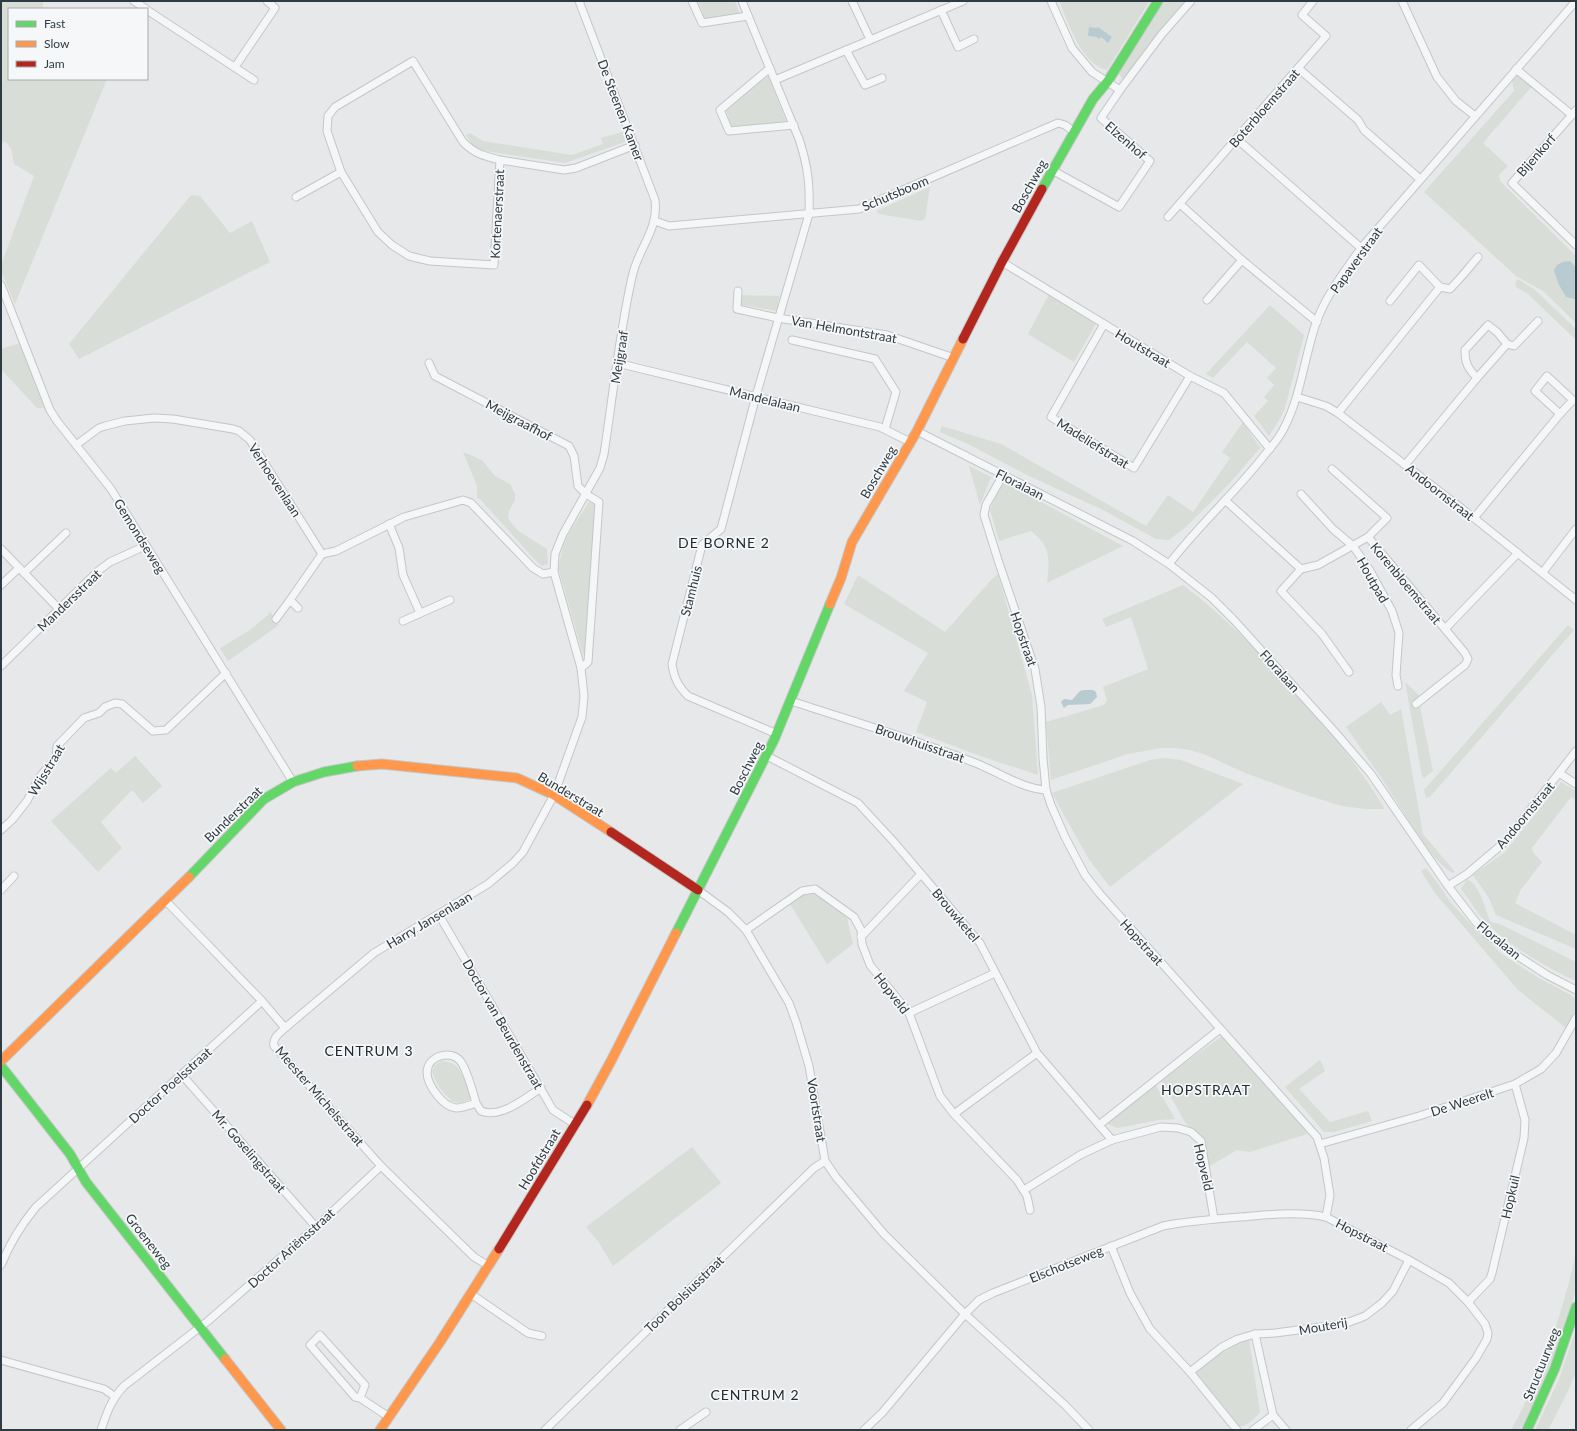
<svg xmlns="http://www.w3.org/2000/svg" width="1577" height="1431" viewBox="0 0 1577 1431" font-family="Lato,sans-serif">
<rect width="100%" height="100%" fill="#e6e8ea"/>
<!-- green -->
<g fill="#d9ddd7">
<path d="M 1,1 L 43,1 L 43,9 L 9,9 L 9,79 L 107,79 L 15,304 L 1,271 L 1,265 L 34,176 L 14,164 L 11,149 L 7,143 L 1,141 Z"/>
<path d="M 698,1 L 735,1 L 740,14 L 705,20 Z"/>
<path d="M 1059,1 L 1148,1 L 1149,2 L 1107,70 C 1082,65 1068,22 1059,1 Z"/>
<path d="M 1164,1 L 1185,1 L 1123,79 L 1118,74 Z"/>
<path d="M 1520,73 L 1533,85 L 1483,143 L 1508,166 L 1499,175 L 1500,181 L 1576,256 L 1576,267 L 1570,261 L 1559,285 L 1566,297 L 1576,299 L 1576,323 L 1543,291 L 1516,276 L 1424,192 L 1514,91 L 1512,80 Z"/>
<path d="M 768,76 L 786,121 L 732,127 L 726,111 Z"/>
<path d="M 623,132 L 625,137 L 625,142 L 565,163 L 479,150 L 474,148 L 466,135 L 470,133 L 483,141 L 572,155 L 603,144 L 601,138 Z"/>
<path d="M 930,187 L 925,219 L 921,221 L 879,214 L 876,211 Z"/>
<path d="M 191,195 L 200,196 L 230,233 L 252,221 L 270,262 L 79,359 L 69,344 Z"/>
<path d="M 1518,279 L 1535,290 L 1576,329 L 1576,340 L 1528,294 L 1516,287 L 1515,284 Z"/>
<path d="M 1049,294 L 1097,322 L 1074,362 L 1028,334 Z"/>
<path d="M 739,295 L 779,296 L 777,311 L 737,304 Z"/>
<path d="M 1270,305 L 1304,335 L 1285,408 L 1281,417 L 1269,436 L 1254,416 L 1268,401 L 1264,397 L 1274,385 L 1267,378 L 1276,368 L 1247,342 L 1213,378 L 1206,374 Z"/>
<path d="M 20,343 L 44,408 L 37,408 L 1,369 L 1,349 Z"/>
<path d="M 1243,422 L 1258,445 L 1261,447 L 1229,484 L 1187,526 L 1169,540 L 1156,539 L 1103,510 L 1027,475 L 968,444 L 940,432 L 942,426 L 1001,444 L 1146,526 L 1168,495 L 1193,512 L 1230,458 L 1222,452 Z"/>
<path d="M 463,452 L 482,460 L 495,476 L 510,484 L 515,494 L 515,500 L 509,511 L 508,518 L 511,523 L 520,532 L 547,549 L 548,564 L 542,566 L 535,560 L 481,500 L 477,498 L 477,486 Z"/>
<path d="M 969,466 L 991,477 L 980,505 Z"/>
<path d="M 1006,483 L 1123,546 L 1047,583 C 1050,560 1051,546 1031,531 L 999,541 L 990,510 L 1000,486 Z"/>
<path d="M 592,502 L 595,503 L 596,507 L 586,654 L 583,655 L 559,570 C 560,542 574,526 588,503 Z"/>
<path d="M 998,574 L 1032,695 L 1038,775 L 986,758 L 916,732 L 927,702 L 904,691 L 928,653 L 844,604 L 858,575 L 945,632 L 991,580 Z"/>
<path d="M 1183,585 C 1224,616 1260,653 1295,692 C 1328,728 1359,766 1384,808 L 1383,809 L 1365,809 L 1342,806 L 1300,793 L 1245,773 L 1206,755 L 1190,750 L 1175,748 L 1161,748 L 1128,754 L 1051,780 L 1046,722 L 1104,705 L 1107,700 L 1103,687 L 1148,669 L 1131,617 L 1106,627 L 1102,619 Z"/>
<path d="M 270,611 L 279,625 L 228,661 L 220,648 L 250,630 L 269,614 Z"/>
<path d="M 1568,625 L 1574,630 L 1430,797 L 1426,798 L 1424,790 Z"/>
<path d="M 1405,682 L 1421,697 L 1419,701 L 1433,771 L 1424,778 L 1422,776 Z"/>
<path d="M 1381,702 L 1390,715 L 1401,709 L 1423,834 L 1455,872 L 1453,873 C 1431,862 1408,817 1393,796 C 1378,772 1362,750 1346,727 Z"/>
<path d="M 135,756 L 162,786 L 143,803 L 132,790 L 101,822 L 122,848 L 98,872 L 51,821 L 111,768 L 116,773 Z"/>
<path d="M 1165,758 L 1181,760 L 1243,784 L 1110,887 L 1088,858 L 1052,793 L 1150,760 Z"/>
<path d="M 1561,782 L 1576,791 L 1576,800 L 1571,797 L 1532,848 C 1533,855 1538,857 1542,862 L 1520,891 L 1515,903 L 1576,935 L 1576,949 L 1496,915 L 1489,898 L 1473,875 L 1505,852 Z"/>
<path d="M 1426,868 L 1437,882 L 1450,902 L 1479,933 L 1502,954 L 1537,977 L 1571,995 L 1576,999 L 1576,1011 L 1566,1028 L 1518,990 L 1434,892 L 1421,871 Z"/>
<path d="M 1467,879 C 1482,887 1483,907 1491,922 L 1502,925 L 1576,962 L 1576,981 C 1546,967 1502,942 1481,917 C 1474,908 1468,898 1461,889 Z"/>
<path d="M 807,892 L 816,894 L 847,918 L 853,944 L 827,964 L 790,904 Z"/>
<path d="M 1222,1036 L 1306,1131 L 1307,1134 L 1250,1152 L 1237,1150 L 1210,1166 L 1203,1145 L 1194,1131 L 1186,1124 L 1161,1080 Z"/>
<path d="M 1320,1060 L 1325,1071 L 1299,1089 L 1330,1122 L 1368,1111 L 1372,1121 L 1334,1132 L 1324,1132 L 1285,1087 Z"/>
<path d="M 441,1061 C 462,1061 466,1082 471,1099 L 461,1103 L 453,1102 C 443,1093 435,1084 432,1070 L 436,1065 Z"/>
<path d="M 1154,1082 L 1175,1119 L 1159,1120 L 1117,1128 L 1105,1123 Z"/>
<path d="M 692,1147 L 721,1183 L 613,1266 L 598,1241 L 586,1227 Z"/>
<path d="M 1576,1253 L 1576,1289 L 1572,1304 L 1555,1353 L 1536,1400 L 1520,1430 L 1511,1430 C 1542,1373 1562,1316 1576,1253 Z"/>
<path d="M 1576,1329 L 1576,1372 L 1567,1393 L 1548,1430 L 1535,1430 L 1559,1379 Z"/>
<path d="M 1249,1338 L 1260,1412 C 1254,1419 1245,1429 1236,1426 L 1192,1371 L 1219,1349 Z"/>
</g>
<!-- water -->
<g fill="#b8cbd1">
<path d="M 1089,27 L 1097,28 L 1098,27 L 1112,37 L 1108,43 L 1101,37 L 1099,39 L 1097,37 L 1088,36 Z"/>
<path d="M 1570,261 L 1576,267 L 1576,299 L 1574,299 L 1566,297 L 1559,285 L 1554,271 C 1556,263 1562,262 1570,261 Z"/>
<path d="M 1085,690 L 1093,690 L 1096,692 L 1097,697 L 1090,704 L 1068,705 L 1064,708 L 1061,702 L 1064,699 L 1072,700 L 1080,691 Z"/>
</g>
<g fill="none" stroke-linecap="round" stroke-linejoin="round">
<defs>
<g id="street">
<path d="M 134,1 L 146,9"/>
<path d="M 692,1 L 702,23 L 748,16"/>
<path d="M 742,1 L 799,139 C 808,166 810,185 809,214 L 756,396 L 721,529 L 702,545 L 672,664 C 674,678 678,686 688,696 L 777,734"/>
<path d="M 852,1 L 870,39"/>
<path d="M 1051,1 L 1072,48 L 1092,72 L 1120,90 L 1162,34 L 1191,1"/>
<path d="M 1402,1 L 1437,77 L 1456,101 L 1475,116"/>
<path d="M 147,10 L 254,80"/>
<path d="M 941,10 L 958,47 L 974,39"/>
<path d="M 846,50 L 865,85 L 882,78"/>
<path d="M 235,67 L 275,8 L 267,1"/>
<path d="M 770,68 L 720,110 L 729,131 L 794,125"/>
<path d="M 1298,68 L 1358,120 L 1364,130 L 1420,179"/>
<path d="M 1516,69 L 1572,115 L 1576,110"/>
<path d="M 775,80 L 963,1"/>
<path d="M 1572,115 L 1512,183 L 1576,245"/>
<path d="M 1237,139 L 1361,248"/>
<path d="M 500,160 C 484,156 475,154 463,142 L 413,61 L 335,107 L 328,116 L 327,131 L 341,172 L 378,232 L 392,245 L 409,256 L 430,261 L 494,265 L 500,160 L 564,170 L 576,168 L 635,145"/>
<path d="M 1052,170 L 1119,207 L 1150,161 L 1101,118 L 1120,90"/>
<path d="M 296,197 L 341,172"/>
<path d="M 1180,204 L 1242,260 L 1317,322"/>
<path d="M 1168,217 L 1326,36 L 1302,15 L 1313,1"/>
<path d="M 655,221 L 669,226 L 859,209 L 1058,123 L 1065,125 L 1074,132"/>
<path d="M 1002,262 L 1190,376 L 1224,393 L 1270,449"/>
<path d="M 1,285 L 50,410 L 57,421 L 111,489 L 293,782"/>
<path d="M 738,291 L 737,309 L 778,318 L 887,335 L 954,358"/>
<path d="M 1207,300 L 1242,260"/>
<path d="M 1390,301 L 1419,265 L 1440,287"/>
<path d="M 1104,324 L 1051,417 L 1134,468 L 1190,376"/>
<path d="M 792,340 L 875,359 L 896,392 L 885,429"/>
<path d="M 429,363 L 435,376 L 569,446 L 574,456 L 578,486 L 586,494 L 599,502 L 588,662 L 581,668"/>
<path d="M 617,363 L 880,427 L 910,442"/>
<path d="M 1477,378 L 1507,344 L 1514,346 L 1538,321"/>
<path d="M 1297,397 L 1326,406 L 1338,413 L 1474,518 L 1576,600"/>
<path d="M 1338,413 L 1440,287 L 1450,289 L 1462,276 L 1478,257"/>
<path d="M 1560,414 L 1535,391 L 1547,376 L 1573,400"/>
<path d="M 917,431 L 1133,541 L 1169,564 L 1212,598 L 1234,620 L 1335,732 L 1371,774 L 1448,886 L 1475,921 L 1488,935 L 1516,955 L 1547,975 L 1576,990"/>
<path d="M 76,445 L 99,428 L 105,426 L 125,421 L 154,418 L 173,419 L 233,429 L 239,431 L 250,440 L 322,554"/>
<path d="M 1405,465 L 1477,378 C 1468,368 1465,364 1465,350 L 1488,325 L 1497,332 L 1507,344"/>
<path d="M 1332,469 L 1387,518 L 1368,537"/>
<path d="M 1003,475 L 986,505 L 984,515 L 998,560 L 1035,669 L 1041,707 L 1043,758 L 1046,790 L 1051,805 L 1065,837 L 1085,875 L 1100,894 L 1317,1137 L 1324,1158 L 1330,1195 L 1326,1217"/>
<path d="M 1301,494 L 1333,529 L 1353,546 L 1369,569 L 1392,611 L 1399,633 L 1396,675 L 1398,686"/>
<path d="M 1225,500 L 1301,569 L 1318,565 L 1368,537 L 1445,629 L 1518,553"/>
<path d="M 1474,518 L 1560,414 L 1573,400 L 1576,401"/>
<path d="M 389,524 L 399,548 L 403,575 L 420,613"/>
<path d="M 1,549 L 60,610"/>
<path d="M 322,554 L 336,551 L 404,517 L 463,500 L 471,503 L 533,568 L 543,574 L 554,572"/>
<path d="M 1169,564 C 1198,526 1234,494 1263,457 C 1270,448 1278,440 1283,430 C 1301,397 1304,358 1316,323 C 1326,295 1345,271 1361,248 L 1576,1"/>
<path d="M 1301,569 L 1281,591 L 1322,634 L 1349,672"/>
<path d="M 1543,572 L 1576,529"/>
<path d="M 24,573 L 66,533"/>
<path d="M 1,585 L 19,568"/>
<path d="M 298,608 L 290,600 L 322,554"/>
<path d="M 276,619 L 290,600"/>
<path d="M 403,621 L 450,600"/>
<path d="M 1,666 L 98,571 L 110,562 L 145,546"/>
<path d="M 791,701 C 852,721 913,739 973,762 C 997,771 1020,788 1046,790"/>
<path d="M 1416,704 L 1465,665 L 1468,659 L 1465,653 L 1445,629"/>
<path d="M 767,756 L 858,803 L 894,842 L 980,943 L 1037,1053 L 1112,1140"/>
<path d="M 1559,773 L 1576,784"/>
<path d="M 1,830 L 12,820 L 27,801 L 39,778 L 56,757 L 57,746 L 84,718 L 99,713 L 105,707 L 115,703 L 122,704 L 153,731 L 166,730 L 226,673"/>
<path d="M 1448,886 L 1467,874 L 1506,841 L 1576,751"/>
<path d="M 1,890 L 14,876"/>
<path d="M 698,890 L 728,912 L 746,930 L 789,1003 L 796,1022 L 809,1066 L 825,1161 L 836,1177 L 884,1234 L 965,1314 L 1065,1405 L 1089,1430"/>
<path d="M 166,901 L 262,1001 L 285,1028 C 280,1033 272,1038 274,1046 L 381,1166 L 474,1257 L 489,1266"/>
<path d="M 439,915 L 553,1110 L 576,1125"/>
<path d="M 746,930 L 802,891 L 815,889 L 854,917 L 861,930 L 862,944 L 870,965 L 909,1013 L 940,1096 L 954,1114 L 1017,1180 L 1027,1196 L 1030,1210"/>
<path d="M 861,937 L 921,874"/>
<path d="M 909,1013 L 995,973"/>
<path d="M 285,1028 L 374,953 L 488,884 L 513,863 L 523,852 L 554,795 L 582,717 L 584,696 L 581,668 L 554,572 L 555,554 L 563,534 L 600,468 L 604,454 C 613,395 619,335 632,277 C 638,248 659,230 655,200 L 579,1"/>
<path d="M 182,1075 L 316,1227"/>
<path d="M 476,1103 C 473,1092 467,1071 461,1062 C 452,1049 428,1055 427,1072 C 427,1085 443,1107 456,1108 C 463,1108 470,1105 476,1103 L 481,1111 C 501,1119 525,1098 541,1088"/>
<path d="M 954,1114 L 1037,1053"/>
<path d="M 1099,1125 L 1220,1029"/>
<path d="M 1320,1144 L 1419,1116 L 1515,1084 L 1541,1069 L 1556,1053 L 1576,1018"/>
<path d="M 1024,1190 L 1080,1155 L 1112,1140 L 1161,1127 L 1178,1128 L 1191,1132 L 1201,1141 L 1214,1219"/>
<path d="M 1111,1246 L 1130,1293 L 1150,1329 L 1190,1372 L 1237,1430"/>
<path d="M 1,1265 C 10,1243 21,1225 36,1207 L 262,1001"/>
<path d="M 471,1294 L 528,1333 L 542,1336"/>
<path d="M 1468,1302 L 1490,1279 L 1492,1273 L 1524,1138 L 1525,1120 L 1515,1084"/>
<path d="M 1255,1334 L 1273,1415 L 1286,1430"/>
<path d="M 1,1360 L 104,1389 L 114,1396"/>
<path d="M 1190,1372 L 1222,1347 L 1238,1339 L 1255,1334 L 1275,1333 L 1344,1324 L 1365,1316 L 1382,1303 L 1393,1291 L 1409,1260"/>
<path d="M 360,1398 L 365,1385 L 320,1335 L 310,1345 L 355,1397 L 360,1398 L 389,1417"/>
<path d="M 101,1430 C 107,1412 111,1400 124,1386 L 208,1321 L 316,1227 L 381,1166"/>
<path d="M 545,1430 L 814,1168 L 825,1161"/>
<path d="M 680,1430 L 706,1412"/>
<path d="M 864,1430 L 882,1413 L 965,1314 L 979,1300 L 993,1293 L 1163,1226 C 1188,1221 1214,1219 1240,1217 C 1268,1215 1298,1211 1326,1217 L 1409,1260 L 1442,1279 L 1449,1283 L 1468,1302 L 1485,1324 L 1488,1333 L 1487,1339 L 1476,1358 L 1443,1403 L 1411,1430"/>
<path d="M 1253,1430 L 1273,1415"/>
</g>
<g id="fast">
<path d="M 1042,189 L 1093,99 L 1108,81 L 1158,1"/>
<path d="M 189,877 L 264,799 L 293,782 L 324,772 L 357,766"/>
<path d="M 676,933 L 774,740 L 830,604"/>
<path d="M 1,1066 L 70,1154 L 86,1182 L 225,1359"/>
<path d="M 1527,1430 L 1555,1368 L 1576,1307"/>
</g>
<g id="slow">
<path d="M 830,604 L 841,578 L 852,542 L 917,431 L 963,339"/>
<path d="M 357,766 L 382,764 L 517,778 L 554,795 L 611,832"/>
<path d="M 1,1061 L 189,877"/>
<path d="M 587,1105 L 611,1061 L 676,933"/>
<path d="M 225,1359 L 281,1430"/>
<path d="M 380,1430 L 440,1342 L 499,1249"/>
</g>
<g id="jam">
<path d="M 963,339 L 1002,262 L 1042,189"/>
<path d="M 611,832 L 698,890"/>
<path d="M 499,1249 L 587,1105"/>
</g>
</defs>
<!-- street casing -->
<use href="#street" stroke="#c4c6c8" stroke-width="9"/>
<!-- fast casing -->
<use href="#fast" stroke="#c4c6c8" stroke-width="11"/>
<!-- slow casing -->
<use href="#slow" stroke="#c4c6c8" stroke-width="11"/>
<!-- jam casing -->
<use href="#jam" stroke="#c4c6c8" stroke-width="11"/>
<!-- street -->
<use href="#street" stroke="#f5f6f7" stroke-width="7"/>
<!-- fast -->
<use href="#fast" stroke="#63d668" stroke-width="9"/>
<!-- slow -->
<use href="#slow" stroke="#ff974d" stroke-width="9"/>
<!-- jam -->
<use href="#jam" stroke="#b3261e" stroke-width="9"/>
</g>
<g text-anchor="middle" stroke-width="3.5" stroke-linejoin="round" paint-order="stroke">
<!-- street labels -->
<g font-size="13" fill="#2e3b42" stroke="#f5f7f8">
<text transform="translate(1264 108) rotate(-49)" y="5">Boterbloemstraat</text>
<text transform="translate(621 110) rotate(69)" y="5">De Steenen Kamer</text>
<text transform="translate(1126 140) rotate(41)" y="5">Elzenhof</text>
<text transform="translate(1536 155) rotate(-49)" y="5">Bijenkorf</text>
<text transform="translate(1029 186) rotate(-61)" y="5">Boschweg</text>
<text transform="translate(895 193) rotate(-23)" y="5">Schutsboom</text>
<text transform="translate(497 214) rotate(-87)" y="5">Kortenaerstraat</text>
<text transform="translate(1356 260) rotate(-54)" y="5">Papaverstraat</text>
<text transform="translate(844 329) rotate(10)" y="5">Van Helmontstraat</text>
<text transform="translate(1143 348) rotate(31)" y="5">Houtstraat</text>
<text transform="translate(619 357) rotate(-81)" y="5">Meijgraaf</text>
<text transform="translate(765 399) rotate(14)" y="5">Mandelalaan</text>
<text transform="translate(519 420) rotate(28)" y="5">Meijgraafhof</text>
<text transform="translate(1093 443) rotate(32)" y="5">Madeliefstraat</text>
<text transform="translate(878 472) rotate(-60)" y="5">Boschweg</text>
<text transform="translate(275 480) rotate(57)" y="5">Verhoevenlaan</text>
<text transform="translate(1020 484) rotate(27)" y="5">Floralaan</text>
<text transform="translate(1440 492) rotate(38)" y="5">Andoornstraat</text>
<text transform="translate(140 536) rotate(58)" y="5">Gemondseweg</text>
<text transform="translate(1373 580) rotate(60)" y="5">Houtpad</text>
<text transform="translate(1406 583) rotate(50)" y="5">Korenbloemstraat</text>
<text transform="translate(691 591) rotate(-76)" y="5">Stamhuis</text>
<text transform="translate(69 600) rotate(-44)" y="5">Mandersstraat</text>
<text transform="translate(1024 639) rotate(71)" y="5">Hopstraat</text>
<text transform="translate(1280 671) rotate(48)" y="5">Floralaan</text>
<text transform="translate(920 743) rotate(19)" y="5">Brouwhuisstraat</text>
<text transform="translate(746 768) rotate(-63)" y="5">Boschweg</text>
<text transform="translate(46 770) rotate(-59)" y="5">Wijsstraat</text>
<text transform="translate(571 794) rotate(31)" y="5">Bunderstraat</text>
<text transform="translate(233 814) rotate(-44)" y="5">Bunderstraat</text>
<text transform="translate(1525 815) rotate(-50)" y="5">Andoornstraat</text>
<text transform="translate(956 915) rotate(50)" y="5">Brouwketel</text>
<text transform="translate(429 920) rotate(-31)" y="5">Harry Jansenlaan</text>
<text transform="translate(1499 940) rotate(39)" y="5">Floralaan</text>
<text transform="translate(1142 942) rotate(48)" y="5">Hopstraat</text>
<text transform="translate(892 993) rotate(52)" y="5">Hopveld</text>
<text transform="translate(503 1024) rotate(60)" y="5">Doctor van Beurdenstraat</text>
<text transform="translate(170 1085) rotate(-42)" y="5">Doctor Poelsstraat</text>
<text transform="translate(320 1096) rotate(49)" y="5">Meester Michelsstraat</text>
<text transform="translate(1462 1102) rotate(-18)" y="5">De Weerelt</text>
<text transform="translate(817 1110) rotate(81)" y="5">Voortstraat</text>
<text transform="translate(249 1151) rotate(49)" y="5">Mr. Goselingstraat</text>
<text transform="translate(539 1159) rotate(-59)" y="5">Hoofdstraat</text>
<text transform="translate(1204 1167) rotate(77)" y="5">Hopveld</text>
<text transform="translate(1510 1197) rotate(-77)" y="5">Hopkuil</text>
<text transform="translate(1362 1235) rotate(27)" y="5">Hopstraat</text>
<text transform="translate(149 1241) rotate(52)" y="5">Groeneweg</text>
<text transform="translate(291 1248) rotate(-42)" y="5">Doctor Ariënsstraat</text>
<text transform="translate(1066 1264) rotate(-22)" y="5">Elschotseweg</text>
<text transform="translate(684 1294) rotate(-44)" y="5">Toon Bolsiusstraat</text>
<text transform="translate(1323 1326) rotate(-10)" y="5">Mouterij</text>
<text transform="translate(1541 1364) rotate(-68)" y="5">Structuurweg</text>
</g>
<!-- neighbourhood labels -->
<g font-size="14" letter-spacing="1" fill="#202c33" stroke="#f5f7f8">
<text x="724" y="548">DE BORNE 2</text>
<text x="369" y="1056">CENTRUM 3</text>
<text x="1206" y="1095">HOPSTRAAT</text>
<text x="755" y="1400">CENTRUM 2</text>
</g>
</g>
<!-- border -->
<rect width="1577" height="1431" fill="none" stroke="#2e3b42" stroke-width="4"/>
<!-- legend -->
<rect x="8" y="8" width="140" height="72" fill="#f5f7f8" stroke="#a5acaf"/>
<rect x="16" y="21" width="20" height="6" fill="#63d668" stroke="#a5acaf"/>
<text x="44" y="28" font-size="12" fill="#2e3b42">Fast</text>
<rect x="16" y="41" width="20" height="6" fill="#ff974d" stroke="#a5acaf"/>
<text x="44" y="48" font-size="12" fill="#2e3b42">Slow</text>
<rect x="16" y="61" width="20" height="6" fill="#b3261e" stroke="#a5acaf"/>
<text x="44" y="68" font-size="12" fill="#2e3b42">Jam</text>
</svg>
